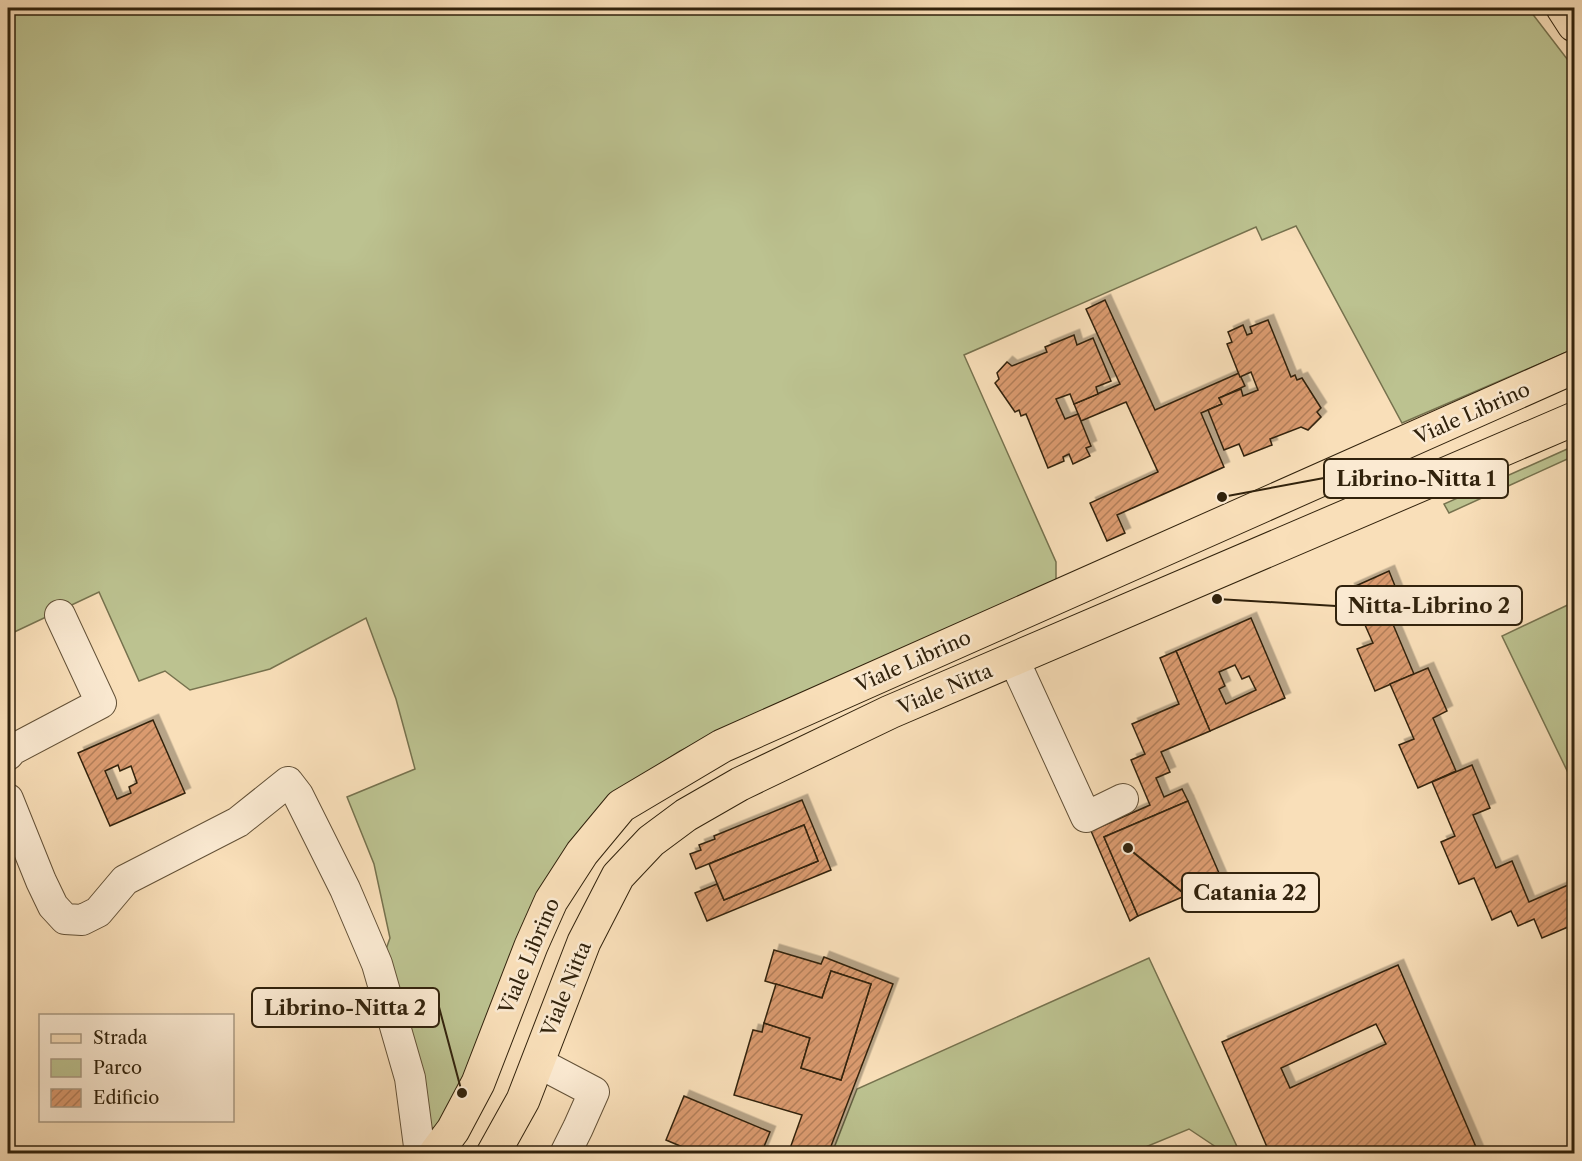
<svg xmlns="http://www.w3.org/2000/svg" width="1582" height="1161" viewBox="0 0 1582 1161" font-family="'Libre Caslon Text',serif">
<defs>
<pattern id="building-hatch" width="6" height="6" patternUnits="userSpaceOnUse" patternTransform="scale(1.5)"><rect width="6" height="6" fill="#db9b70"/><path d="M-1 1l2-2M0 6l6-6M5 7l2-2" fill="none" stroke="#b27e5a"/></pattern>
<filter id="shadow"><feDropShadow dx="5.5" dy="-5.5" stdDeviation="0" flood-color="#0004"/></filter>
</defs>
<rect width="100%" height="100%" fill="#f9dfb9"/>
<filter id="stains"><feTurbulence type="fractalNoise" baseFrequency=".00333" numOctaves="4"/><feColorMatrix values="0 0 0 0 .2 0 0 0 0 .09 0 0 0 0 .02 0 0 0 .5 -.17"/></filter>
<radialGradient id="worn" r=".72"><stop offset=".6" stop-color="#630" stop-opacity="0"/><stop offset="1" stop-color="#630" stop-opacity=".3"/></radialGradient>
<!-- green -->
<g fill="#bcc290" stroke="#76724e" stroke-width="1.5">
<path d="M 8,8 L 1528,8 L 1574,68 L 1574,349 L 1402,423 L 1296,226 L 1262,240 L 1256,227 L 964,355 L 1056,562 L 1056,584 L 750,719 L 680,751 L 629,784 L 439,1128 L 432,1128 L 429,1121 L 385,952 L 390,938 L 374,864 L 347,797 L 415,769 L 396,699 L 366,618 L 270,669 L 190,690 L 165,671 L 139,681 L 99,592 L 8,635 Z"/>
<path d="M 1574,446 L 1574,456 L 1449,513 L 1444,504 Z"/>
<path d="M 1574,602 L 1574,785 L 1502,636 Z"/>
<path d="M 1149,958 L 1240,1153 L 1225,1153 L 1189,1129 L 1131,1153 L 832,1153 L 857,1089 Z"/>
</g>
<!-- building -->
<g fill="url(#building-hatch)" stroke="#31220c" stroke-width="1.5" fill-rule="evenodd" filter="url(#shadow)">
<path d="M 1105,300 L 1155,410 L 1239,373 L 1245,386 L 1219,398 L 1222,404 L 1201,413 L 1224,467 L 1117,515 L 1125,533 L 1107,541 L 1090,503 L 1158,472 L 1126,402 L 1081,421 L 1074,404 L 1120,384 L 1086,309 Z"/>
<path d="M 1268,320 L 1291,377 L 1295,375 L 1297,380 L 1302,378 L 1321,408 L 1317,412 L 1321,417 L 1308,430 L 1301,427 L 1270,439 L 1272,445 L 1244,456 L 1239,444 L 1224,450 L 1208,410 L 1222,404 L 1219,398 L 1241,389 L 1243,396 L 1258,390 L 1251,372 L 1240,377 L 1227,344 L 1232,342 L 1228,332 L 1243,325 L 1247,335 L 1252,333 L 1250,327 Z"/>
<path d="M 1074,335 L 1077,345 L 1093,338 L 1111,381 L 1096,387 L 1098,394 L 1074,404 L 1070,394 L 1056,399 L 1065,419 L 1078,414 L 1091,446 L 1086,448 L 1090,456 L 1073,464 L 1069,454 L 1063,457 L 1064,461 L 1048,468 L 1026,414 L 1021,416 L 1019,410 L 1015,412 L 995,383 L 999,379 L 997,373 L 1007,362 L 1012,366 L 1047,352 L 1045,347 Z"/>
<path d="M 1389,571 L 1407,616 L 1392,622 L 1414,674 L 1375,691 L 1357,649 L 1373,643 L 1349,589 Z"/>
<path d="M 1251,618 L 1285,698 L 1210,731 L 1176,651 ZM 1235,665 L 1242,679 L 1249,676 L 1256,690 L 1226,704 L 1219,689 L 1225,686 L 1219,672 Z"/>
<path d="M 1176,651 L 1210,731 L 1161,752 L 1170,772 L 1156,778 L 1164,797 L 1182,789 L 1188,801 L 1104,837 L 1138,916 L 1130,921 L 1091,831 L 1150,805 L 1131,760 L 1145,754 L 1132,724 L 1179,704 L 1160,658 Z"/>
<path d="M 1428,668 L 1447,711 L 1433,718 L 1456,771 L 1418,788 L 1399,745 L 1414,739 L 1390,684 Z"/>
<path d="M 153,720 L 185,793 L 110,826 L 78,753 ZM 118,765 L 120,771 L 131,766 L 137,783 L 129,787 L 131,793 L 117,799 L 105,771 Z"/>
<path d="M 1472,765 L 1490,808 L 1473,815 L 1496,868 L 1512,861 L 1529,902 L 1568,885 L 1574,900 L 1574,941 L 1568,927 L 1542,938 L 1534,919 L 1518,926 L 1511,911 L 1492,920 L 1474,878 L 1459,884 L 1441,842 L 1455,836 L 1432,782 Z"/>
<path d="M 802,800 L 831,870 L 707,921 L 695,893 L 717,884 L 724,900 L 818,861 L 804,825 L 696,869 L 690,854 L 701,850 L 699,845 L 715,839 L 714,836 Z"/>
<path d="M 1188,801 L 1222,880 L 1138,916 L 1104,837 Z"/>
<path d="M 804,825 L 818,861 L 724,900 L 709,864 Z"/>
<path d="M 774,950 L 821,964 L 824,957 L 893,984 L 828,1154 L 788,1154 L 802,1115 L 734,1095 L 753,1030 L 762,1032 L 764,1023 L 810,1038 L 801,1068 L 841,1080 L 871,984 L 831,971 L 822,998 L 765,981 Z"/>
<path d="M 1398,965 L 1479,1154 L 1270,1154 L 1222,1042 ZM 1376,1024 L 1386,1044 L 1290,1088 L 1281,1068 Z"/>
<path d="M 831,971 L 871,984 L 841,1080 L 801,1068 L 810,1038 L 764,1023 L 776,984 L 822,998 Z"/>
<path d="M 684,1096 L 770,1132 L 761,1154 L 691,1154 L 692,1151 L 666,1140 Z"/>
</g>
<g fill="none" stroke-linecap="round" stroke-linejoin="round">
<defs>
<g id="minor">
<path d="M 1014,660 L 1086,817 L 1123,799"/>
<path d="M 8,755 L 12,750 L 101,703 L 60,615"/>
<path d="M 8,799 L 41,881 L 53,906 L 65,919 L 82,920 L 98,912 L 125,880 L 238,822 L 288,782 L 298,795 L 345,889 L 377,964 L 410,1078 L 420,1154"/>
<path d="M 537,1062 L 594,1092 L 578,1128 L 565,1154"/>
</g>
<g id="major">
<path d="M 1563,8 L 1574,25"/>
<path d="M 435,1154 L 453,1130 L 478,1083 L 531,946 L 551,901 L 582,853 L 621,806 L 722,746 L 1574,367"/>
<path d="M 493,1154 L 523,1100 L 584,942 L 618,876 L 651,841 L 686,815 L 740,784 L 890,712 L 1574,419"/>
</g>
</defs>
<!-- minor casing -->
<use href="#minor" stroke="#635137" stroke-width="32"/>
<!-- major casing -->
<use href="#major" stroke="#31220c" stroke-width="35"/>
<!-- minor -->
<use href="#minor" stroke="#fbead2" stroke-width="30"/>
<!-- major -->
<use href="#major" stroke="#f9dfb9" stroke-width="33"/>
</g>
<g text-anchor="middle" stroke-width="5" stroke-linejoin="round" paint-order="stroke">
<!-- street labels -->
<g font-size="20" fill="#31220c" stroke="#fbead2">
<text transform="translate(1472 413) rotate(-24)" y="7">Viale Librino</text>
<text transform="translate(913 661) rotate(-24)" y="7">Viale Librino</text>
<text transform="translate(945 689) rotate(-23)" y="7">Viale Nitta</text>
<text transform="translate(529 956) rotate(-67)" y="7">Viale Librino</text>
<text transform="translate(566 989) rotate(-68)" y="7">Viale Nitta</text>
</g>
</g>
<!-- callouts -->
<path fill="none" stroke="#31220c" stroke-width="2" d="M1222 497L1324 478M1217 599L1336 606M1128 848L1182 892M462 1093L439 1007"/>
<g fill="#31220c" stroke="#fbead2" stroke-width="2">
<circle cx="1222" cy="497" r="6"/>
<circle cx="1217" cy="599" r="6"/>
<circle cx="1128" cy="848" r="6"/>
<circle cx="462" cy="1093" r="6"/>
</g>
<g fill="#fbead2" stroke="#31220c" stroke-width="2">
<rect x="1324" y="459" width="184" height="39" rx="6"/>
<rect x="1336" y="586" width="186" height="39" rx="6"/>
<rect x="1182" y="873" width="137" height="39" rx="6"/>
<rect x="252" y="988" width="187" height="39" rx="6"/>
</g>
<g font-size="21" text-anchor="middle" font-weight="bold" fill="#31220c">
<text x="1416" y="486">Librino-Nitta 1</text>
<text x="1429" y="613">Nitta-Librino 2</text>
<text x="1250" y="900">Catania 22</text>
<text x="345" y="1015">Librino-Nitta 2</text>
</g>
<!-- margin -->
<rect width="1582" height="1161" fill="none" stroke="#f9dfb9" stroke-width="30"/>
<rect x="9" y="9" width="1564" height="1143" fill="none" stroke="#31220c" stroke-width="3"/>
<rect x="15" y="15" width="1552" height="1131" fill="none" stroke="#31220c" stroke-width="1.5"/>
<!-- legend -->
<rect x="39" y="1014" width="195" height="108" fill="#fbead2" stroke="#aa9a83" stroke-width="1.5"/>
<rect x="51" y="1034" width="30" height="9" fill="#f9dfb9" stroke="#aa9a83" stroke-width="1.5"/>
<text x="93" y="1044" font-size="18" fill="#31220c">Strada</text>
<rect x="51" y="1059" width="30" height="18" fill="#bcc290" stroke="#aa9a83" stroke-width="1.5"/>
<text x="93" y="1074" font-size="18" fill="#31220c">Parco</text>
<rect x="51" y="1089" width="30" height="18" fill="url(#building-hatch)" stroke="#aa9a83" stroke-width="1.5"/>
<text x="93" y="1104" font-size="18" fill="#31220c">Edificio</text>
<rect width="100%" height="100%" filter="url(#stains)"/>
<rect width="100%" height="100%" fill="url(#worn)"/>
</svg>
